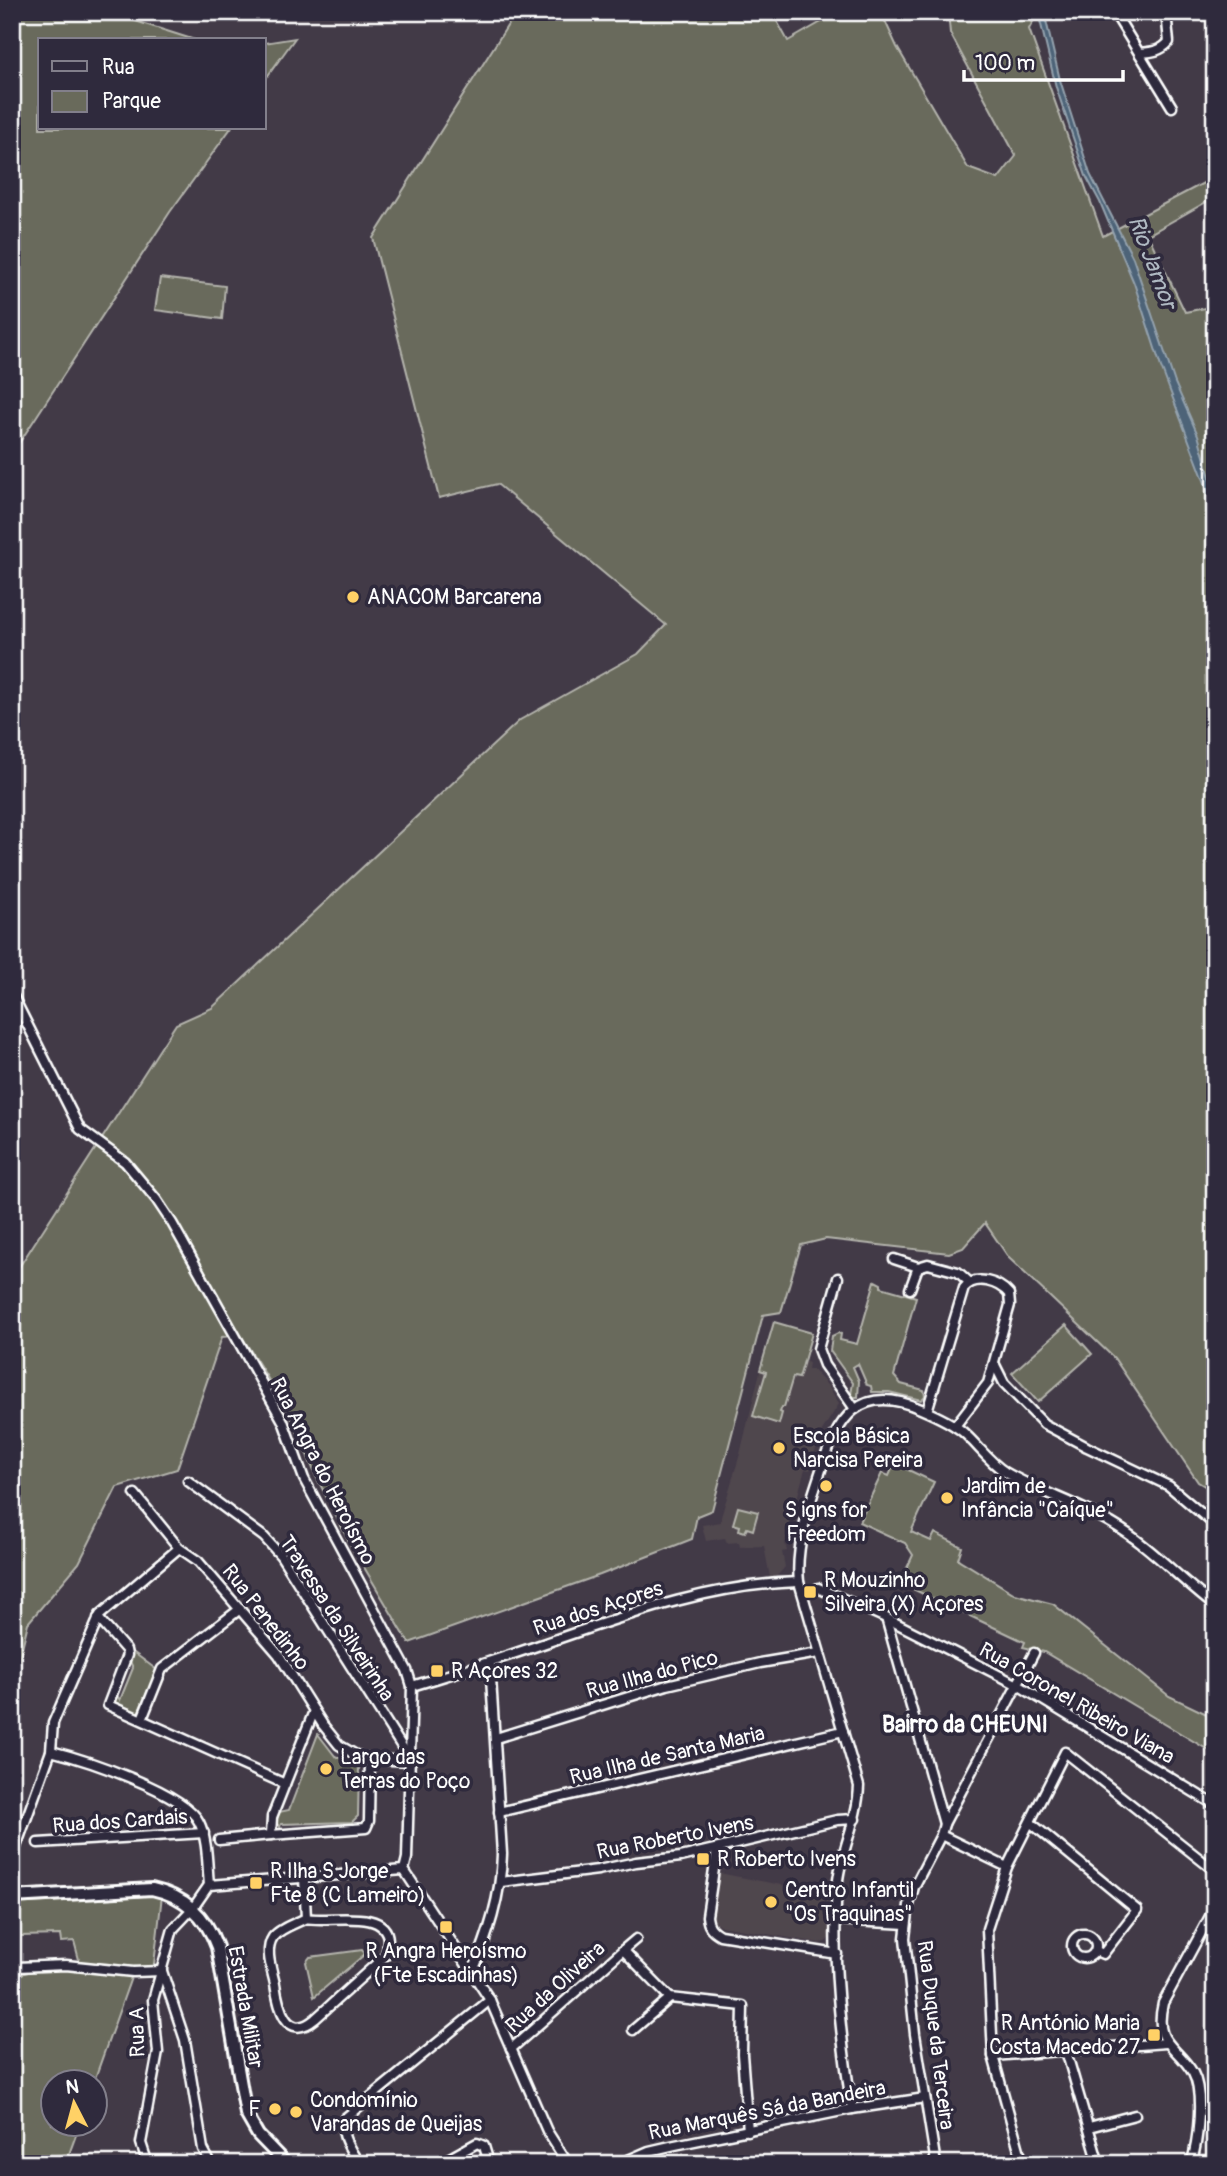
<svg xmlns="http://www.w3.org/2000/svg" width="1227" height="2176" viewBox="0 0 1227 2176" font-family="Pangolin,sans-serif">
<rect width="100%" height="100%" fill="#423a47"/>
<filter id="ink" filterUnits="userSpaceOnUse"><feTurbulence type="fractalNoise" baseFrequency=".0143" numOctaves="2"/><feDisplacementMap in="SourceGraphic" scale="14" xChannelSelector="R" yChannelSelector="G"/><feConvolveMatrix kernelMatrix="1 2 1 2 8 2 1 2 1" color-interpolation-filters="sRGB"/></filter>
<g filter="url(#ink)">
<!-- built -->
<g fill="#50464e">
<path d="M 772,1322 L 812,1333 L 804,1361 L 809,1363 L 808,1369 L 813,1370 L 829,1387 L 839,1404 L 816,1440 L 818,1442 L 810,1470 L 805,1469 L 785,1543 L 787,1551 L 782,1552 L 785,1567 L 777,1576 L 770,1578 L 764,1546 L 740,1547 L 739,1542 L 727,1543 L 725,1538 L 706,1541 L 702,1525 L 721,1522 L 721,1517 L 740,1454 Z"/>
<path d="M 719,1873 L 828,1894 L 829,1939 L 825,1942 L 819,1943 L 721,1926 L 715,1922 L 711,1911 Z"/>
</g>
<!-- green -->
<g fill="#696a5b" stroke="#b4b4ad" stroke-width="2" fill-rule="evenodd">
<path d="M 12,12 L 107,12 L 195,40 L 40,40 L 40,128 L 231,128 L 170,212 L 12,454 Z"/>
<path d="M 516,12 L 772,12 L 788,41 L 839,12 L 881,12 L 897,47 L 968,168 L 998,179 L 1016,156 L 950,33 L 948,12 L 1038,12 L 1029,29 L 1103,236 L 1215,177 L 1215,197 L 1148,235 L 1185,312 L 1215,306 L 1215,1492 L 1198,1482 L 1114,1358 L 1009,1258 L 985,1223 L 963,1248 L 949,1253 L 826,1239 L 801,1245 L 781,1312 L 763,1315 L 712,1510 L 697,1516 L 692,1539 L 600,1575 L 409,1643 L 349,1542 L 316,1476 L 292,1418 L 241,1335 L 222,1337 L 177,1469 L 117,1487 L 79,1563 L 28,1623 L 12,1689 L 12,1278 L 176,1024 L 212,1008 L 520,720 L 638,654 L 666,625 L 497,484 L 439,498 L 373,238 Z"/>
<path d="M 295,38 L 264,81 L 264,43 Z"/>
<path d="M 160,278 L 225,286 L 222,319 L 155,310 Z"/>
<path d="M 875,1281 L 881,1284 L 881,1287 L 916,1297 L 894,1376 L 901,1384 L 924,1390 L 925,1396 L 921,1400 L 889,1392 L 872,1392 L 871,1386 L 867,1385 L 858,1364 L 853,1367 L 859,1381 L 858,1397 L 854,1397 L 851,1394 L 853,1383 L 830,1351 L 832,1336 L 838,1333 L 841,1334 L 840,1340 L 857,1344 Z"/>
<path d="M 774,1322 L 812,1333 L 799,1378 L 793,1377 L 784,1407 L 782,1407 L 780,1412 L 782,1413 L 779,1424 L 753,1416 L 766,1372 L 760,1370 Z"/>
<path d="M 1066,1325 L 1092,1354 L 1038,1402 L 1012,1373 Z"/>
<path d="M 897,1457 L 907,1461 L 904,1468 L 934,1482 L 911,1532 L 931,1541 L 935,1533 L 962,1547 L 958,1559 L 1015,1594 L 1053,1604 L 1169,1696 L 1215,1718 L 1215,1754 L 1044,1652 L 1023,1647 L 1025,1642 L 900,1583 L 913,1555 L 905,1543 L 859,1522 L 882,1473 L 889,1476 Z"/>
<path d="M 738,1507 L 758,1512 L 753,1530 L 747,1528 L 745,1532 L 739,1530 L 740,1526 L 733,1524 Z"/>
<path d="M 130,1650 L 157,1670 L 138,1713 L 115,1704 L 116,1694 L 120,1700 L 133,1668 L 129,1659 Z"/>
<path d="M 318,1734 L 335,1756 L 359,1767 L 358,1816 L 352,1822 L 281,1824 L 280,1827 L 276,1823 L 279,1812 L 289,1810 Z"/>
<path d="M 162,1895 L 153,1973 L 133,1972 L 94,2081 L 52,2082 L 52,2124 L 80,2124 L 69,2154 L 12,2162 L 12,1904 ZM 60,1935 L 61,1942 L 74,1941 L 81,1967 L 55,1965 L 13,1976 L 17,1967 L 20,1936 Z"/>
<path d="M 362,1950 L 365,1954 L 314,1997 L 306,1962 L 310,1957 Z"/>
</g>
<!-- water -->
<path fill="#4d6478" stroke="#94a2ae" stroke-width="2" d="M 1038,12 L 1044,12 L 1060,80 L 1090,174 L 1133,258 L 1175,383 L 1198,435 L 1215,495 L 1215,620 L 1212,509 L 1205,483 L 1161,367 L 1134,283 L 1100,202 L 1086,176 L 1056,87 Z"/>
<g fill="none" stroke-linecap="round" stroke-linejoin="round">
<defs>
<g id="minor">
<path d="M 1114,12 L 1172,107"/>
<path d="M 1139,53 C 1151,52 1160,52 1169,42 L 1166,12"/>
<path d="M 12,994 L 80,1129 L 125,1162 L 156,1199 L 172,1223 L 283,1421 L 304,1479 L 407,1670 L 412,1686 L 407,1858 L 404,1870 L 490,2000 L 547,2131 L 568,2164"/>
<path d="M 894,1259 L 918,1267 L 928,1264 L 958,1272 L 969,1282"/>
<path d="M 838,1278 L 818,1349 L 824,1365 L 855,1409"/>
<path d="M 910,1289 L 918,1267"/>
<path d="M 994,1363 L 1004,1383 L 1044,1424 L 1087,1447 L 1169,1486 L 1215,1525"/>
<path d="M 927,1411 L 964,1288 C 976,1274 999,1282 1009,1294 L 1010,1305 L 988,1383 L 955,1426"/>
<path d="M 188,1481 L 264,1537 L 281,1556 L 411,1761"/>
<path d="M 135,1494 L 179,1548 L 198,1561 L 279,1655 L 323,1725 L 339,1745 L 356,1755 L 370,1759 L 411,1761"/>
<path d="M 818,1588 L 886,1618"/>
<path d="M 98,1618 L 126,1650 L 127,1655 L 108,1705 L 285,1784"/>
<path d="M 412,1686 C 462,1671 511,1655 560,1638 C 638,1611 716,1584 799,1582"/>
<path d="M 314,1711 L 272,1817 L 271,1835 L 366,1828 L 369,1821 L 370,1759"/>
<path d="M 142,1719 L 162,1669 L 240,1609"/>
<path d="M 496,1738 L 667,1685 L 760,1663 L 819,1653"/>
<path d="M 51,1751 C 83,1759 185,1792 199,1822 C 208,1840 207,1865 209,1885"/>
<path d="M 499,1812 L 843,1731"/>
<path d="M 1031,1823 L 1137,1910 L 1103,1954 L 1096,1951"/>
<path d="M 944,1824 L 1034,1653"/>
<path d="M 219,1840 L 271,1835"/>
<path d="M 38,1843 L 204,1833"/>
<path d="M 717,1849 L 707,1916 C 708,1926 711,1930 720,1935 L 837,1954"/>
<path d="M 12,1858 L 51,1751 L 53,1723 L 100,1615 L 179,1548"/>
<path d="M 1007,1867 L 941,1835 L 944,1824 L 886,1618 L 1018,1685 L 1215,1805"/>
<path d="M 304,1878 L 306,1918"/>
<path d="M 501,1882 L 598,1870 L 636,1862 L 681,1857 L 837,1820 L 855,1819"/>
<path d="M 306,1918 C 327,1923 387,1907 388,1940 C 388,1947 388,1951 385,1956 L 315,2019 C 286,2043 278,2005 275,1984 C 272,1970 264,1950 273,1937 C 280,1928 297,1923 306,1918 Z"/>
<path d="M 837,1920 L 906,1924"/>
<circle cx="1084" cy="1946" r="12"/>
<path d="M 623,1950 L 636,1939"/>
<path d="M 472,1974 C 488,1935 501,1897 502,1854 L 490,1662"/>
<path d="M 12,1977 L 17,1967 L 66,1965 L 133,1972 L 162,1971 L 185,2040 L 203,2149 L 211,2164"/>
<path d="M 633,2030 L 670,1998"/>
<path d="M 511,2049 L 623,1950 L 670,1998 L 743,2006 L 742,2054 L 748,2131"/>
<path d="M 1066,2051 L 1099,2164"/>
<path d="M 993,2056 L 1166,2043"/>
<path d="M 852,2109 C 841,2039 830,1951 838,1880 C 842,1848 858,1819 859,1786 L 799,1582 C 795,1547 809,1506 820,1473 C 837,1418 859,1382 921,1409 C 935,1415 951,1422 963,1432 C 977,1444 989,1462 1005,1472 C 1039,1492 1078,1503 1111,1523 C 1150,1545 1179,1579 1215,1606"/>
<path d="M 1089,2127 L 1135,2115"/>
<path d="M 448,2159 L 477,2143 L 484,2146 L 487,2156 L 484,2164"/>
<path d="M 148,2164 L 141,2143 L 158,2052 L 153,2000 L 173,1929 L 193,1908 L 209,1885 L 404,1870"/>
<path d="M 359,2164 C 351,2150 338,2134 345,2118 L 490,2000"/>
<path d="M 440,2164 L 448,2159 L 452,2164"/>
<path d="M 619,2164 L 649,2151 L 675,2145 L 852,2109 L 925,2098"/>
<path d="M 936,2164 L 915,2034 L 905,1938 L 909,1905 L 914,1887 L 941,1835"/>
<path d="M 1023,2164 L 993,2056 L 987,1929 L 1007,1867 L 1065,1752 L 1215,1871"/>
<path d="M 1191,2164 C 1198,2143 1204,2093 1193,2073 C 1176,2044 1153,2045 1163,2003 L 1215,1907"/>
</g>
<path id="tertiary" d="M 12,1897 L 152,1889 C 185,1896 206,1916 217,1947 L 246,2114 L 258,2135 L 286,2164"/>
</defs>
<!-- minor casing -->
<use href="#minor" stroke="#fff" stroke-width="13"/>
<!-- tertiary casing -->
<use href="#tertiary" stroke="#fff" stroke-width="16"/>
<!-- minor -->
<use href="#minor" stroke="#2f2a3d" stroke-width="8"/>
<!-- tertiary -->
<use href="#tertiary" stroke="#2f2a3d" stroke-width="10"/>
</g>
</g>
<!-- markers -->
<g fill="#ffd166" stroke="#2f2a3d" stroke-width="2.5">
<circle cx="353" cy="597" r="7"/>
<circle cx="779" cy="1448" r="7"/>
<circle cx="826" cy="1486" r="7"/>
<circle cx="947" cy="1498" r="7"/>
<rect x="803" y="1585" width="14" height="14" rx="3.5"/>
<rect x="430" y="1664" width="14" height="14" rx="3.5"/>
<circle cx="326" cy="1769" r="7"/>
<rect x="696" y="1852" width="14" height="14" rx="3.5"/>
<rect x="249" y="1876" width="14" height="14" rx="3.5"/>
<circle cx="771" cy="1902" r="7"/>
<rect x="439" y="1920" width="14" height="14" rx="3.5"/>
<rect x="1147" y="2028" width="14" height="14" rx="3.5"/>
<circle cx="275" cy="2109" r="7"/>
<circle cx="296" cy="2112" r="7"/>
</g>
<g text-anchor="middle" stroke-width="7" stroke-linejoin="round" paint-order="stroke">
<!-- poi labels -->
<g font-size="21" fill="#fff" stroke="#2f2a3d" text-anchor="start">
<text x="367" y="604">ANACOM Barcarena</text>
<text x="793" y="1443">Escola Básica<tspan x="793" dy="24">Narcisa Pereira</tspan></text>
<text x="961" y="1493">Jardim de<tspan x="961" dy="24">Infância "Caíque"</tspan></text>
<text x="826" y="1517" text-anchor="middle">S igns for<tspan x="826" dy="24">Freedom</tspan></text>
<text x="824" y="1587">R Mouzinho<tspan x="824" dy="24">Silveira (X) Açores</tspan></text>
<text x="451" y="1678">R Açores 32</text>
<text x="340" y="1764">Largo das<tspan x="340" dy="24">Terras do Poço</tspan></text>
<text x="717" y="1866">R Roberto Ivens</text>
<text x="270" y="1878">R Ilha S Jorge<tspan x="270" dy="24">Fte 8 (C Lameiro)</tspan></text>
<text x="785" y="1897">Centro Infantil<tspan x="785" dy="24">"Os Traquinas"</tspan></text>
<text x="446" y="1958" text-anchor="middle">R Angra Heroísmo<tspan x="446" dy="24">(Fte Escadinhas)</tspan></text>
<text x="1140" y="2030" text-anchor="end">R António Maria<tspan x="1140" dy="24">Costa Macedo 27</tspan></text>
<text x="310" y="2107">Condomínio<tspan x="310" dy="24">Varandas de Queijas</tspan></text>
<text x="261" y="2116" text-anchor="end">F</text>
</g>
<!-- street labels -->
<g font-size="21" fill="#fff" stroke="#2f2a3d">
<text transform="translate(323 1471) rotate(63)" y="7">Rua Angra do Heroísmo</text>
<text transform="translate(598 1608) rotate(-18)" y="7">Rua dos Açores</text>
<text transform="translate(266 1617) rotate(52)" y="7">Rua Penedinho</text>
<text transform="translate(337 1618) rotate(57)" y="7">Travessa da Silveirinha</text>
<text transform="translate(652 1674) rotate(-15)" y="7">Rua Ilha do Pico</text>
<text transform="translate(1077 1703) rotate(30)" y="7">Rua Coronel Ribeiro Viana</text>
<text transform="translate(667 1755) rotate(-13)" y="7">Rua Ilha de Santa Maria</text>
<text transform="translate(120 1821) rotate(-4)" y="7">Rua dos Cardais</text>
<text transform="translate(675 1837) rotate(-11)" y="7">Rua Roberto Ivens</text>
<text transform="translate(555 1987) rotate(-42)" y="7">Rua da Oliveira</text>
<text transform="translate(246 2007) rotate(80)" y="7">Estrada Militar</text>
<text transform="translate(137 2032) rotate(-91)" y="7">Rua A</text>
<text transform="translate(936 2035) rotate(83)" y="7">Rua Duque da Terceira</text>
<text transform="translate(767 2110) rotate(-11)" y="7">Rua Marquês Sá da Bandeira</text>
</g>
<!-- water labels -->
<g font-size="23" font-style="italic" fill="#afb9c2" stroke="#2f2a3d">
<text transform="translate(1153 262) rotate(69)" y="8">Rio Jamor</text>
</g>
<!-- neighbourhood labels -->
<g font-size="23" font-weight="bold" fill="#fff" stroke="#2f2a3d">
<text x="965" y="1732">Bairro da CHEUNI</text>
</g>
</g>
<!-- margin -->
<rect width="1227" height="2176" fill="none" stroke="#2f2a3d" stroke-width="42"/>
<rect x="21" y="21" width="1185" height="2134" fill="none" stroke="#fff" stroke-width="2.5" filter="url(#ink)"/>
<!-- legend -->
<rect x="38" y="38" width="228" height="91" fill="#2f2a3d" stroke="#827f8b" stroke-width="2"/>
<rect x="52" y="61" width="35" height="10" fill="#2f2a3d" stroke="#827f8b" stroke-width="2"/>
<text x="102" y="74" font-size="21" fill="#ffffff">Rua</text>
<rect x="52" y="91" width="35" height="21" fill="#696a5b" stroke="#827f8b" stroke-width="2"/>
<text x="102" y="108" font-size="21" fill="#ffffff">Parque</text>
<!-- north arrow -->
<g transform="translate(74 2103) rotate(354)"><circle r="33" fill="#2f2a3d" stroke="#827f8b" stroke-width="2"/>
<path d="M0-5L12 26L0 18L-12 26Z" fill="#ffd166"/>
<text y="-10" font-size="19" font-weight="bold" text-anchor="middle" fill="#ffffff">N</text>
</g>
<!-- scale -->
<path d="M964 70v10h159v-10" fill="none" stroke="#ffffff" stroke-width="3.5"/>
<text x="975" y="70" font-size="21" fill="#ffffff" stroke="#2f2a3d" stroke-width="5" paint-order="stroke">100 m</text>
</svg>
